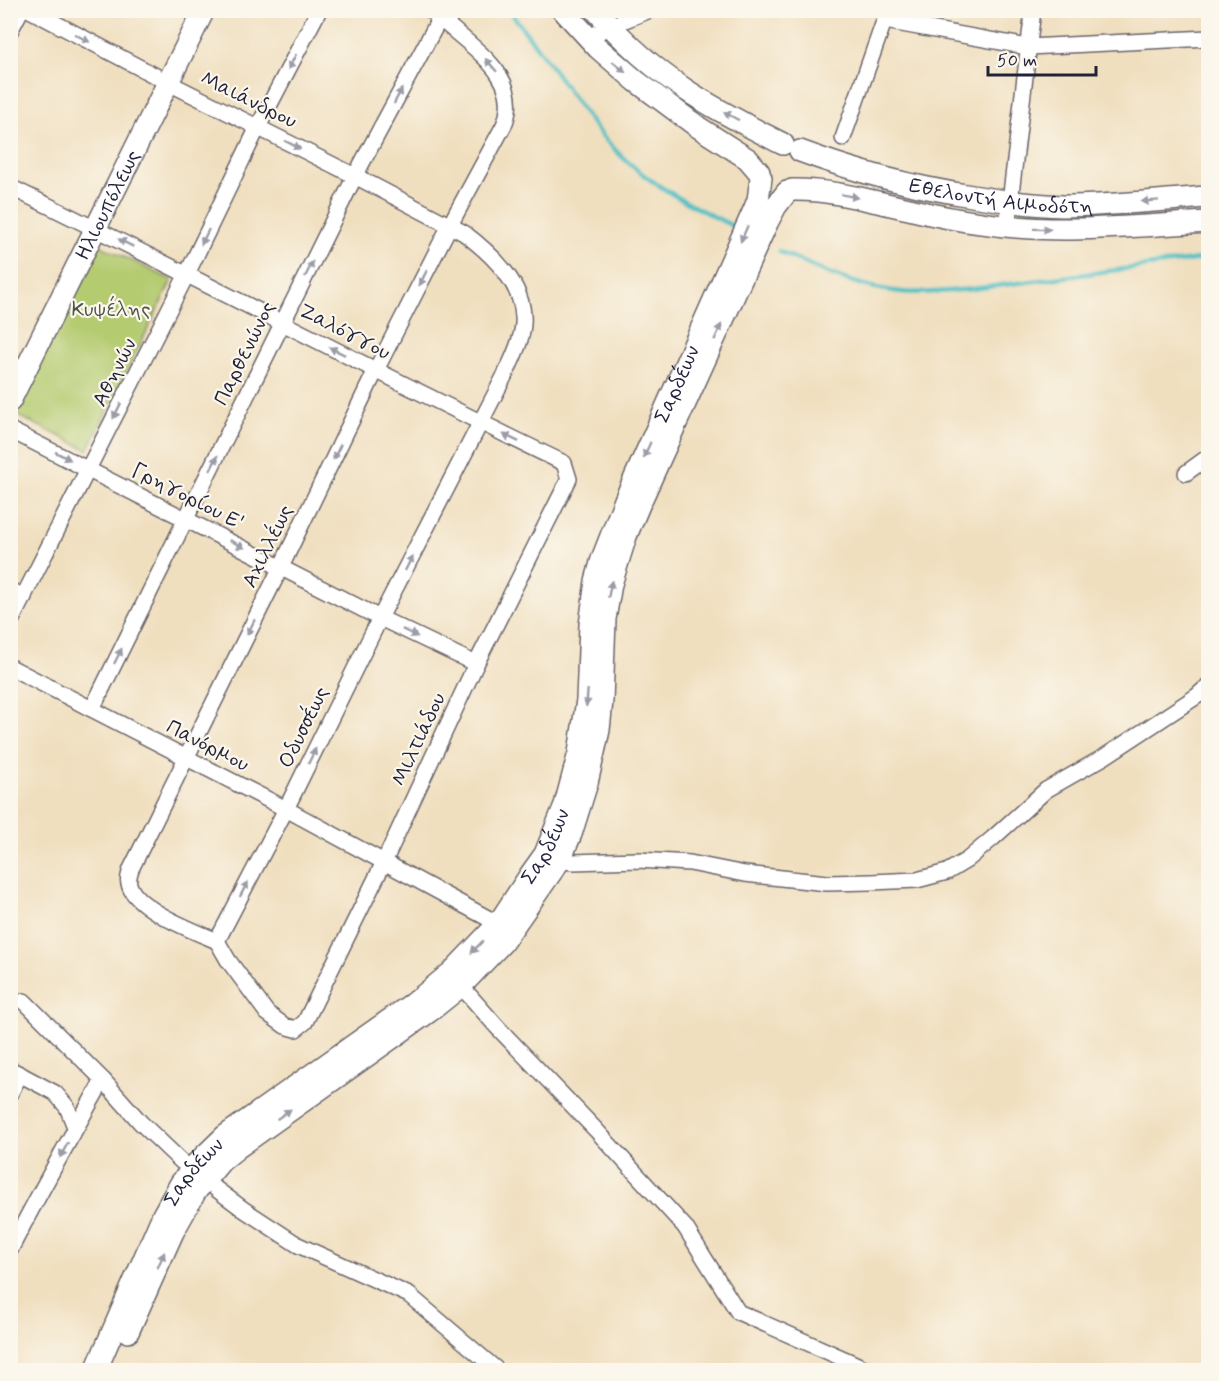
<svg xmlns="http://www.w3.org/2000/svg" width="1219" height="1381" viewBox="0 0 1219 1381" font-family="Mynerve,sans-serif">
<rect width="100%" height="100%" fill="#fbf7ec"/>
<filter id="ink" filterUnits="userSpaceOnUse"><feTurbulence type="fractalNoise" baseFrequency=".0167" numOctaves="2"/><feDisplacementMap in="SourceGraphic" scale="12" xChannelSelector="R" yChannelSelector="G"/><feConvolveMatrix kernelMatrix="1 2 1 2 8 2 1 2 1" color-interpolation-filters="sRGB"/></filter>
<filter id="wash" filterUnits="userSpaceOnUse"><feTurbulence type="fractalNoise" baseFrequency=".008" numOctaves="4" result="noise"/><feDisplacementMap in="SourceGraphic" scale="24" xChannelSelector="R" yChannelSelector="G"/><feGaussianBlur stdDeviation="1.35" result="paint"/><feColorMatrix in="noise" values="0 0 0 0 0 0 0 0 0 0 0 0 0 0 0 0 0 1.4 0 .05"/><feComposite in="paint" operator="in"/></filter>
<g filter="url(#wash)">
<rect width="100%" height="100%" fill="#f0dfbf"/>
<!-- green -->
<path fill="#b4cb6f" stroke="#6b7655" stroke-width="1.5" d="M 95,243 L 172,280 L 88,450 L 12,413 Z"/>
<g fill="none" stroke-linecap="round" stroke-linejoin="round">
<!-- stream -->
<g stroke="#52c0c6" stroke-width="4.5">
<path d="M 509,10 C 523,29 537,47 551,66 C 577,102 600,140 636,169 C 666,193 700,210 735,227"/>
<path d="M 779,251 C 819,270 858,288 902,292 C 925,294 949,291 972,289 L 1208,258"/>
</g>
</g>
</g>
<g filter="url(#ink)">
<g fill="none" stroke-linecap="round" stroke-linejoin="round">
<defs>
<g id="street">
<path d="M 30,10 L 169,83 L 355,176 L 464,233 C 493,255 526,286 523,324 C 522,340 514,355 508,369 L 380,618 L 286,809 L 217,941"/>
<path d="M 885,21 L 1028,47 L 1208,38"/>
<path d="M 10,31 L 21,10"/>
<path d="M 588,38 L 610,26 L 650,10"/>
<path d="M 843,138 L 888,10"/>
<path d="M 10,187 C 196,277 378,374 564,463 L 569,479 L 476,664 L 384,862 L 305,1022 L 296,1029 L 285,1026 L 267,1013 L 228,960 L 217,941"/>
<path d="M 1007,227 L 1033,10"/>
<path d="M 10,430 L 380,618 L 476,664"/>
<path d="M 1186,473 L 1208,457"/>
<path d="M 10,590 L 24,597"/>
<path d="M 10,623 L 187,274 L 258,127 L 319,10"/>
<path d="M 10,667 L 286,809 L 506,928"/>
<path d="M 92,709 L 355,176 L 440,18"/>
<path d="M 551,856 L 560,860 L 572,862 L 638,860 L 690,863 L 745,874 L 827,883 L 871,882 L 917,880 L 947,872 L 967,860 L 993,838 L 1046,790 L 1104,757 L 1197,696 L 1208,686"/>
<path d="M 217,941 C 194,931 139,910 130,887 C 127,881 129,875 131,869 L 281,567 L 376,370 L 450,225 L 504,125 C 520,87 490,61 463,38 C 452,29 441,19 430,10"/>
<path d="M 461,986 L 498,1028 L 596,1130 L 685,1227 L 738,1312 L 869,1370"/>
<path d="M 24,1001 L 103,1080 L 141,1123 L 182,1162"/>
<path d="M 10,1069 L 55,1093 L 67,1107 L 75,1127"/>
<path d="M 10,1094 L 20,1074"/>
<path d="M 216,1189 L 243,1209 L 298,1245 L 409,1295 L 497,1370"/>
<path d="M 10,1250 C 40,1192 71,1136 103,1080"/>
</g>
<g id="secondary">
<path d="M 563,10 L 598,48 L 636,81 L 698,127 L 748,159 L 759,172"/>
<path d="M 596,10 C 622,40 653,68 686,90 C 716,110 750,127 783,144"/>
<path id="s1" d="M 800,151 C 856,172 913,187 972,196 C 1002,201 1032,205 1063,206 C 1111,206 1160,200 1208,197"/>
<path d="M 792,190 C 832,189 870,201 909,209 C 933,215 957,220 981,223 C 1056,235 1133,226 1208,222"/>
<path id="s2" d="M 10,401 L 204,10"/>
<path d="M 128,1332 L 173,1232 L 196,1191 L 221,1161 L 237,1148 L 430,1011 L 461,986 L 502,943 L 560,860 L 571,834 L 587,783 L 599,730 L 602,701 L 605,619 L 611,584 L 626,536 L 639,505 L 767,223 L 776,206 L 787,192"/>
<path id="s3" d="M 96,1370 L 163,1215 L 181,1183 L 196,1164 L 225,1136 L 419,999 L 452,972 L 498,924 L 530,875 L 545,854 L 565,805 L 579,753 L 587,700 L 590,625 L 596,581 L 602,559 L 625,500 L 754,210 L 758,200 L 761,178"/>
</g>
</defs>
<!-- street casing -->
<use href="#street" stroke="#6a6469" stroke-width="18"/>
<!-- secondary casing -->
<use href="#secondary" stroke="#6a6469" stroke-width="24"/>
<!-- street -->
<use href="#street" stroke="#fff" stroke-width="15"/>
<!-- secondary -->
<use href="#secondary" stroke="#fff" stroke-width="21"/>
</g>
<!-- one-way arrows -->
<defs><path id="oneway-solid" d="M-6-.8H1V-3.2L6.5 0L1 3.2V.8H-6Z" transform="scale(1.5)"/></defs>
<g fill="#9c9ca7">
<use href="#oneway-solid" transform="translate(82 38) rotate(28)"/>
<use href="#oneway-solid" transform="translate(292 62) rotate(117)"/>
<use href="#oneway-solid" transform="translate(491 65) rotate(-131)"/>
<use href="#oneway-solid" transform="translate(619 67) rotate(40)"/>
<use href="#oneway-solid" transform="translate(398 96) rotate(-62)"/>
<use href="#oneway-solid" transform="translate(731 116) rotate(-152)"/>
<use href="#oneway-solid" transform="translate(293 145) rotate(27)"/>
<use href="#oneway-solid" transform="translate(850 196) rotate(10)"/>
<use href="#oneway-solid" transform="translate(1150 201) rotate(176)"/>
<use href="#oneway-solid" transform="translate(1042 229) rotate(1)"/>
<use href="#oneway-solid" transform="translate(744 234) rotate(114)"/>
<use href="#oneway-solid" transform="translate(205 237) rotate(116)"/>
<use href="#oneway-solid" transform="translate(126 243) rotate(-153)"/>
<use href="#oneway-solid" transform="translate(309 269) rotate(-64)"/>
<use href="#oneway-solid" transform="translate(423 278) rotate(117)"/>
<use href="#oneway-solid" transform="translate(718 332) rotate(-66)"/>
<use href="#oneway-solid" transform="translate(337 351) rotate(-154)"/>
<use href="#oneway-solid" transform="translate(117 411) rotate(117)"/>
<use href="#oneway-solid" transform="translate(511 438) rotate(-154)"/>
<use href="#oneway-solid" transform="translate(647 450) rotate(114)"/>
<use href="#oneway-solid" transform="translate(337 452) rotate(116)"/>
<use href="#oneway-solid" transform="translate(63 456) rotate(27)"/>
<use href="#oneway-solid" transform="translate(214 463) rotate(-64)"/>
<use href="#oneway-solid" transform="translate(237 544) rotate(27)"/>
<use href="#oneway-solid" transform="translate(409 563) rotate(-63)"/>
<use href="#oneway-solid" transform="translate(610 589) rotate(-78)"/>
<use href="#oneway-solid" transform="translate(251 627) rotate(117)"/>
<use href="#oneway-solid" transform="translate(410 633) rotate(26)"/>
<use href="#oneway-solid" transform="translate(118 656) rotate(-64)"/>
<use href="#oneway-solid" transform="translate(587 698) rotate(95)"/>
<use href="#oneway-solid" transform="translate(312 756) rotate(-64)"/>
<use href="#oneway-solid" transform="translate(244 889) rotate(-62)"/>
<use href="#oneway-solid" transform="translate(477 947) rotate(134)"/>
<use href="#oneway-solid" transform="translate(284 1114) rotate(-35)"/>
<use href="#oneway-solid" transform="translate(64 1150) rotate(118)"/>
<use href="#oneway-solid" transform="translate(161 1260) rotate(-66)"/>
</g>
</g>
<g text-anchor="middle" stroke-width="4.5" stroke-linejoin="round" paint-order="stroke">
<!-- street labels -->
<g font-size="21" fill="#22223b" stroke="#fbf7ec">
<text transform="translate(249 99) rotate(26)" y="7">Μαιάνδρου</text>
<text dy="7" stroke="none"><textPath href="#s1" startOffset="207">Εθελοντή Αιμοδότη</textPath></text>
<text dy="7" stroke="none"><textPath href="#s2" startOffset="219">Ηλιουπόλεως</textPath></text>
<text transform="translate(345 331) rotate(27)" y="7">Ζαλόγγου</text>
<text transform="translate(244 353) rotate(-64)" y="7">Παρθενώνος</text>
<text transform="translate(114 372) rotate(-63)" y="7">Αθηνών</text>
<text dy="7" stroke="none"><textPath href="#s3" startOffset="1194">Σαρδέων</textPath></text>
<text transform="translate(188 496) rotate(27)" y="7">Γρηγορίου Ε'</text>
<text transform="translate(267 546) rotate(-64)" y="7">Αχιλλέως</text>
<text transform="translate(303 727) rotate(-64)" y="7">Οδυσσέως</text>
<text transform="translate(418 739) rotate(-65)" y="7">Μιλτιάδου</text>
<text transform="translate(208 745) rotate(27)" y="7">Πανόρμου</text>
<text dy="7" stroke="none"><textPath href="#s3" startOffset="708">Σαρδέων</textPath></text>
<text dy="7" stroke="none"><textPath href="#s3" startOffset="222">Σαρδέων</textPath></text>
</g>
<!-- park labels -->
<g font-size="21" fill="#4e554b" stroke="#fbf7ec">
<text x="111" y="316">Κυψέλης</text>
</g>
</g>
<!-- margin -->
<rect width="1219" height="1381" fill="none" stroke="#fbf7ec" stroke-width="36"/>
<!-- scale -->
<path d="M988 66v9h108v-9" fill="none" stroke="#22223b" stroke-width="3"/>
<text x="997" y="66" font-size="18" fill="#22223b" stroke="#fbf7ec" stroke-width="4.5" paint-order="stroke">50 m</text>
</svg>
